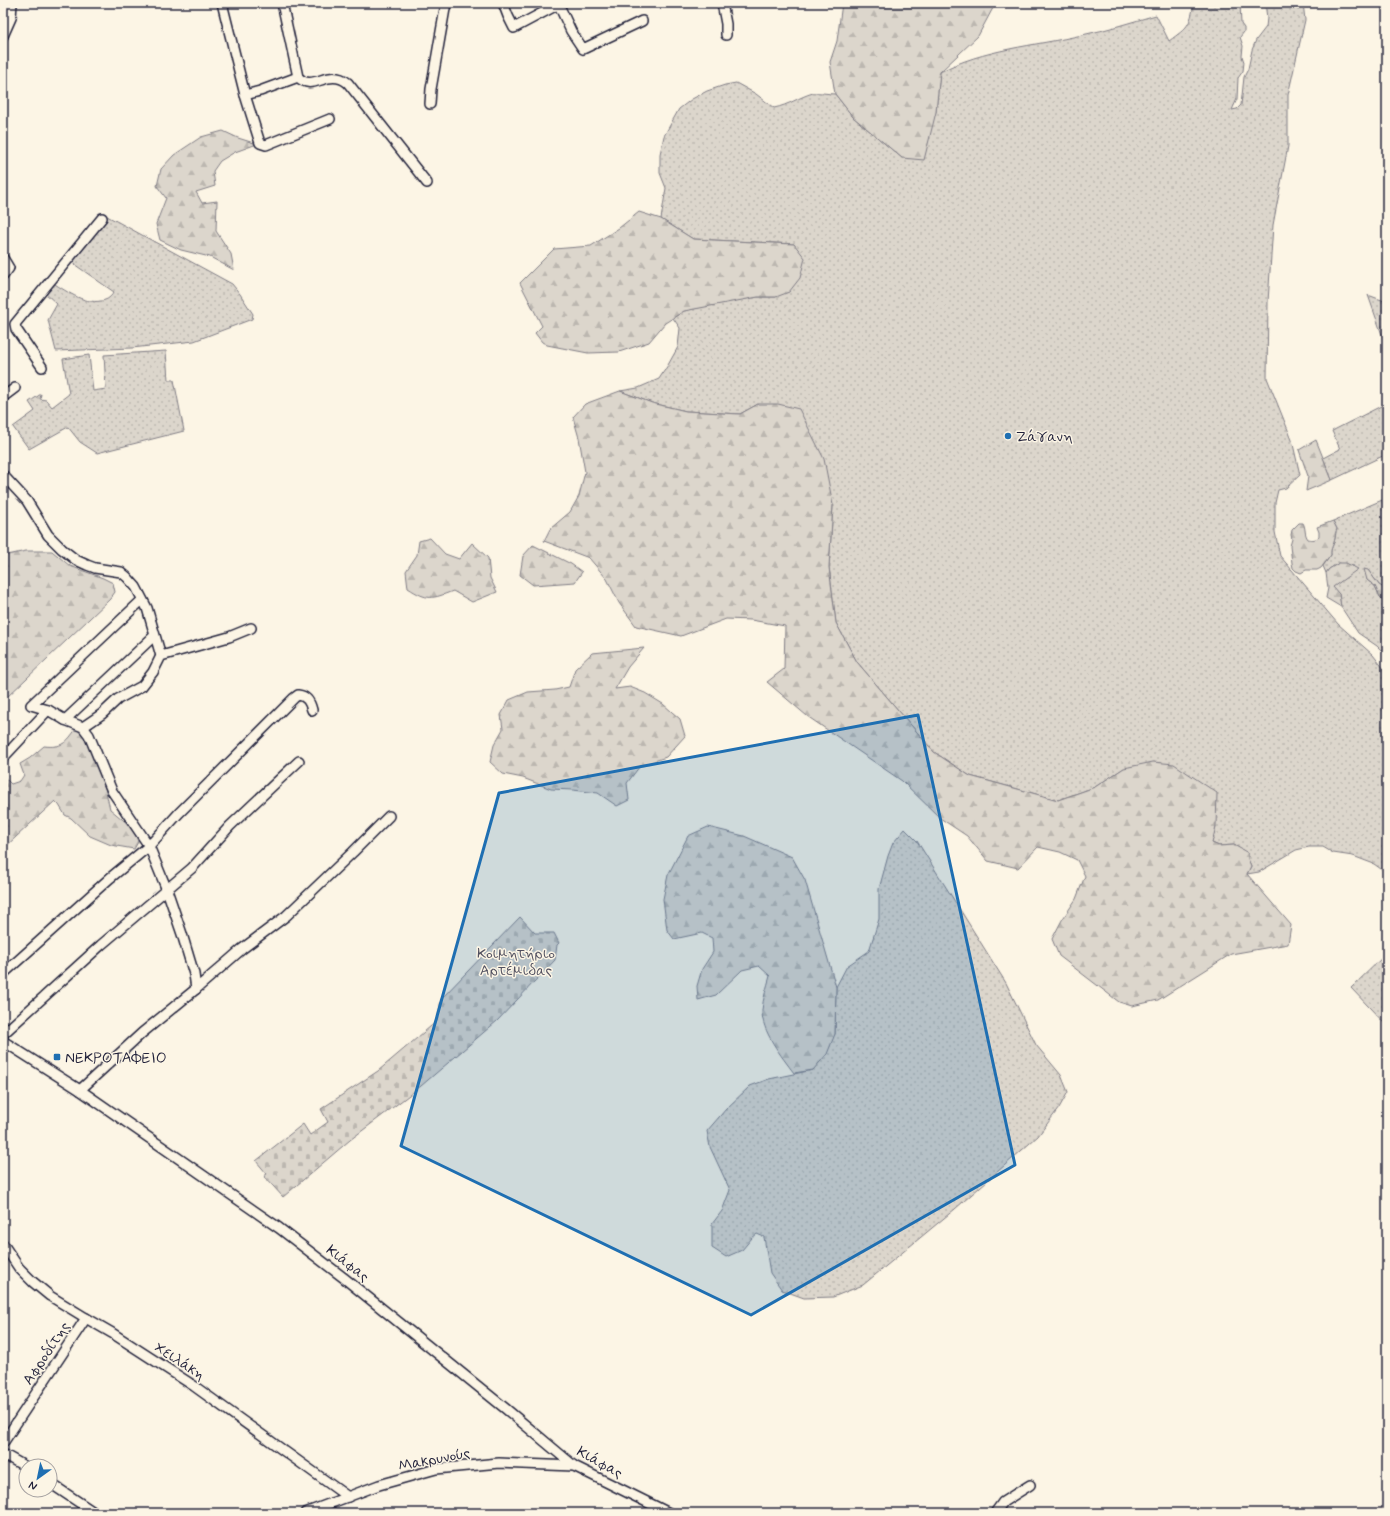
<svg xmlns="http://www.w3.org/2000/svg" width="1390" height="1516" viewBox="0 0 1390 1516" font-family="Mynerve,sans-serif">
<defs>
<pattern id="grass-dots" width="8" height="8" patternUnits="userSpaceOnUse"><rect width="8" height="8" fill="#dcd6cc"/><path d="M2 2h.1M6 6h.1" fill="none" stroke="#bcb7b0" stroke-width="1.8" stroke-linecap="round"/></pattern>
<pattern id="forest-firs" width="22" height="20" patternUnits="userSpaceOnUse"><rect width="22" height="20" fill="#dcd6cc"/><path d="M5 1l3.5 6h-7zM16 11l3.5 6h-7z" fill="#bcb7b0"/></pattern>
<pattern id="cemetery-stones" width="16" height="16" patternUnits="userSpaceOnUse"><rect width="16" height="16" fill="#dcd6cc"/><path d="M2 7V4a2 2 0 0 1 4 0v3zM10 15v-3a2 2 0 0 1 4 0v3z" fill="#bcb7b0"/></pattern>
</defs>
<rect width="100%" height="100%" fill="#fcf5e5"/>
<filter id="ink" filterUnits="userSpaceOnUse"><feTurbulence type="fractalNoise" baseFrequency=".025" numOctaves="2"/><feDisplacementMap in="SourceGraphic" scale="8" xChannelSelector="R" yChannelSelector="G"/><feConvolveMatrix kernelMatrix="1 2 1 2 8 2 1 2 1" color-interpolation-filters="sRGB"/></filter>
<g filter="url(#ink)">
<!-- grass -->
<g fill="url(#grass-dots)" stroke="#7f7c84">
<path d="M 1194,3 L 1240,3 L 1241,24 L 1244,28 L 1244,32 L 1240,37 L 1243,46 L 1242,56 L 1244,62 L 1243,71 L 1238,78 L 1237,99 L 1232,110 L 1237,109 L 1241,105 L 1244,77 L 1248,69 L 1252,50 L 1256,40 L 1266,27 L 1267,18 L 1265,3 L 1303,3 L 1305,20 L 1288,95 L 1288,146 L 1273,225 L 1268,302 L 1267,378 L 1292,440 L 1300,475 L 1286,488 L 1278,490 L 1275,503 L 1275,532 L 1280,556 L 1338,624 L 1373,655 L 1387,673 L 1387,871 L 1381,869 L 1374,864 L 1353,856 L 1333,853 L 1323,847 L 1309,847 L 1296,850 L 1259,872 L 1247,874 L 1251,866 L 1248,859 L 1239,848 L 1234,845 L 1219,846 L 1212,843 L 1216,826 L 1124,768 L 1095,787 L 1058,800 L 970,776 L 934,752 L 857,662 L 836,623 L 829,567 L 833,505 L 758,404 L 740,414 L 686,411 L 652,403 L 620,391 L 638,388 L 659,379 L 668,365 L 678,347 L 680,328 L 673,318 L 684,311 L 726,302 L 758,297 L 776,297 L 794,244 L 693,239 L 661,219 L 666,188 L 660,173 L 660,154 L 664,136 L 679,109 L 692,99 L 707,91 L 725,85 L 736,83 L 756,94 L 774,108 C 789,105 799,97 813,93 C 819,92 828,94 835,94 L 853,117 L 902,158 L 936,112 L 940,72 C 983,49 1035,46 1082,35 C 1107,30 1131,22 1156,15 L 1169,41 C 1188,27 1190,26 1194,3 Z"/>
<path d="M 107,216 L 232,284 L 240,294 L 253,314 L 252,319 L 194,341 L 132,348 L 56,351 L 48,320 L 57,304 L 45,293 L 53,283 C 68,292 86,306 105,300 C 109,299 112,295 114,292 L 71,262 Z"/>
<path d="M 1368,295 L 1387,302 L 1387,349 Z"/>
<path d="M 166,351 L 168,380 L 174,380 L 184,431 L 97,453 L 80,442 L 68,427 L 29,449 L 13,427 L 35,411 L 29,402 L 41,394 L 40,399 L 46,400 L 52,407 L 69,394 L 63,359 L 89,355 L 93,391 L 106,389 L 104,355 Z"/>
<path d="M 1387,403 L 1387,454 L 1332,480 L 1323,458 L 1340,449 L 1332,431 Z"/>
<path d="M 1387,498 L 1387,590 L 1379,585 L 1368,570 L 1367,580 L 1375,586 L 1380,597 L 1387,603 L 1387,656 L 1377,646 L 1358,633 L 1341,607 L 1339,594 L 1332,587 L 1345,578 L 1354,566 L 1339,563 L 1329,569 L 1326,573 L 1323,566 L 1331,555 C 1330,548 1334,545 1335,538 C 1336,535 1335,532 1337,529 L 1333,521 Z"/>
<path d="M 905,829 L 917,841 L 1006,983 L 1036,1045 L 1061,1075 L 1068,1092 L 1059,1108 L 1038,1136 L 955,1209 L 863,1285 L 833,1297 L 804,1298 L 782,1290 L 770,1273 L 764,1237 L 757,1234 L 752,1238 L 742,1250 L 726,1257 L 712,1248 L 712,1224 L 722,1211 L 730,1190 L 710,1147 L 707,1131 L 726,1109 L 750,1086 L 769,1079 L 813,1070 L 835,1034 L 836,987 L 847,966 L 869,951 L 879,919 L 879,889 L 888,856 L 893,843 Z"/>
<path d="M 1387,953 L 1387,1026 L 1351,988 Z"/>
</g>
<!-- forest -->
<g fill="url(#forest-firs)" stroke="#7f7c84">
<path d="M 842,3 L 993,3 L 993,8 L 978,36 L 940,72 L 936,112 L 924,160 L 902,158 L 853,117 L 835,94 L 830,62 L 837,41 Z"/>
<path d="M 223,131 L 238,138 L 257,144 L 235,152 L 220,161 L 213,171 L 215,186 L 196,192 L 202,203 L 217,201 L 216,231 L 231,254 L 234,270 L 210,257 L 181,250 L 160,240 L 156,224 L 166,198 L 157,186 L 161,169 L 174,155 L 201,137 Z"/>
<path d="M 639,212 L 661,219 L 693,239 L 794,244 L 805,258 L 800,278 L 789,292 L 776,297 L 758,297 L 684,311 L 665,323 L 649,342 L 619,352 L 588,353 L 547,345 L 542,342 L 535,333 L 542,326 L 520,283 L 554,249 L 591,246 L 619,228 Z"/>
<path d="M 620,391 L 652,403 L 686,411 L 740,414 L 758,404 L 778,404 L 799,409 L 824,459 L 833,505 L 829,567 L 836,623 L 857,662 L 934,752 L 970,776 L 1058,800 L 1095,787 L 1124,768 L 1153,762 L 1174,764 L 1217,793 L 1216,826 L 1212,843 L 1219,846 L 1234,845 L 1248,853 L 1248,859 L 1251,866 L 1247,874 L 1291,925 L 1288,944 L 1231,954 L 1158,1000 L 1132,1006 L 1119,1002 L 1059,956 L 1052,939 L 1062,920 L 1076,899 L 1085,876 L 1077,860 L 1060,852 L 1038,847 L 1018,868 L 988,861 L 967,836 L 940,818 L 902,781 L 807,716 L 767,682 L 784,669 L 785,626 L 751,620 L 726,619 L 681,636 L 636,626 L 619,603 L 607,579 L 589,558 L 544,541 L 550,529 L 570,512 L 579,496 L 585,472 L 579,438 L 573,417 L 585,404 Z"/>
<path d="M 1316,440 L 1332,480 L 1306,491 L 1308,476 L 1299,450 Z"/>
<path d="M 1333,521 L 1337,529 C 1335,532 1336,535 1335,538 C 1334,545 1330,548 1331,555 L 1321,568 L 1317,570 L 1306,570 L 1301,573 L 1296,571 L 1293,568 L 1292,563 L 1290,546 L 1292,539 L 1291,535 L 1292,530 L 1299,523 L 1303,523 C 1306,528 1304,534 1308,539 C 1313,540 1316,540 1319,536 L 1319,532 L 1317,527 Z"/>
<path d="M 430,538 L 445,554 L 459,559 L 472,543 L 488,558 L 490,578 L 497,592 L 472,602 L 453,591 C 432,599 428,601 408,588 L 406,571 L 417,555 L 419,541 Z"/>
<path d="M 533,545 L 571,564 L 582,572 L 575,582 L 533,585 L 520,575 L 523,556 Z"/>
<path d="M 26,551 L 52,551 L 70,566 L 103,578 L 113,583 L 115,592 L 110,599 L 6,698 L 3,698 L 3,556 Z"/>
<path d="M 1339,563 L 1346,563 L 1358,569 L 1333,587 L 1339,594 L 1341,607 L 1326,598 L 1328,588 L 1326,573 L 1329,569 Z"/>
<path d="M 1364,569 L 1368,570 L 1379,585 L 1387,590 L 1387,603 L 1380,597 L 1375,586 L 1367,580 Z"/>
<path d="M 644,648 L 628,667 L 615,689 L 630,687 L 645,693 L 663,704 L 680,719 L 685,736 L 666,757 L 640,766 L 627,783 L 629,800 L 617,806 L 598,793 L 573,790 L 551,789 L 523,778 L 503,774 L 490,762 L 494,745 L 503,729 L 501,715 L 509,700 L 528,692 L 555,690 L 569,687 L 575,669 L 592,653 Z"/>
<path d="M 76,729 L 83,733 L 92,747 L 102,775 L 110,809 L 128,824 L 136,835 L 138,842 L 134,849 L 111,845 L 90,836 L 71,818 L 65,815 L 59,805 L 55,801 L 3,849 L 3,776 L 11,784 L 20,781 L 24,775 L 20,764 L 30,758 L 44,746 C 62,748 66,743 76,729 Z"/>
<path d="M 708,827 L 744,836 L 792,857 L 805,880 L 836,987 L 835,1034 L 827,1054 L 813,1070 L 794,1073 C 782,1057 761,1031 762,1010 C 763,998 767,987 770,976 L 759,966 L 742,970 L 716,995 L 698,1000 L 697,986 L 702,969 L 713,952 L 712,938 L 702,933 L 674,939 L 667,930 L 663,899 L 668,875 L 688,836 Z"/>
</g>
<!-- cemetery -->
<path fill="url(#cemetery-stones)" stroke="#7f7c84" d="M 520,917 L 535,933 L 554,933 L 559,943 L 557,945 L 555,960 L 497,1021 L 421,1086 L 350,1140 L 283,1197 L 264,1176 L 267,1174 L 256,1161 L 303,1124 L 310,1135 L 328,1122 L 321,1109 L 378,1071 L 437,1021 L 441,999 Z"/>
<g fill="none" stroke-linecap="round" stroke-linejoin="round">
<defs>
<g id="minor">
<path d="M 222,3 L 245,95 L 260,143 L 266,145 L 330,119"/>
<path d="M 282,3 L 298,77 C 313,93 328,67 348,83 L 427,183"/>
<path d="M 503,3 L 508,16 L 514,28 L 559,4"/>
<path d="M 558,3 L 571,31 L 583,49 L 642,21"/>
<path d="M 722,3 L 726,24 L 726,35"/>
<path d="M 3,36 L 11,18 L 12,3"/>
<path d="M 245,95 L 260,91 L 298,77"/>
<path d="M 430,104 L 431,89 L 446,3"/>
<path d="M 3,258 L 9,268 L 3,276"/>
<path d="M 42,367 L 16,329 L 15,324 L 102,218"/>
<path d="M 3,397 L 15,388"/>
<path d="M 3,475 L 27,501 L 48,535 L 62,549 L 76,560 L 87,565 L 95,568 L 121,572 L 127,577 L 136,587 L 147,608 L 161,656"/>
<path d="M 48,710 L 65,720 L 154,636"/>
<path d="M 65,720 L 83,727 L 89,735 L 112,791 L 149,846 L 167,890 L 182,934 L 194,974 L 196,989"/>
<path d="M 83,727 L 102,714 L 118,699 L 142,686 L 153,672 L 161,656 L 229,637 L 251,628"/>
<path d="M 3,758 L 48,710 L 31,705 L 142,600"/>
<path d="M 3,974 L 110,878 L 149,846 L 179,813 L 294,698 L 298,695 C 307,696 310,702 312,710"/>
<path d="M 3,1034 L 101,945 L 192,868 L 230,826 L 299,761"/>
<path d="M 3,1041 L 80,1090 L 279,1228 L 344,1278 L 506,1409 L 574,1466 L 669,1513"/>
<path d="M 80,1090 L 142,1033 L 196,989 L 242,949 L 286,916 L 353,852 L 389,816"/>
<path d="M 3,1244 L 19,1268 L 33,1282 L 50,1296 L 86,1318 L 112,1333 L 194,1386 L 348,1497"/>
<path d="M 3,1443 L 86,1318"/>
<path d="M 3,1454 L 26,1467"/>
<path d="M 50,1483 L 95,1513"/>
<path d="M 305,1513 L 379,1485 L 436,1469 L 499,1463 L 574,1466"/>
<path d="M 995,1513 L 1003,1502 L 1030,1485"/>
</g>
</defs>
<!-- minor casing -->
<use href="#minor" stroke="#22223b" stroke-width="12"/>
<!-- minor -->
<use href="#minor" stroke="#fcf5e5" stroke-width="9"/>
</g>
</g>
<!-- marked area -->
<path fill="#1f6fb2" fill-opacity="0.2" stroke="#1f6fb2" stroke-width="3" stroke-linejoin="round" d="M 918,715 L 1015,1165 L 751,1315 L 401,1146 L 499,793 Z"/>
<!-- markers -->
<g fill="#1f6fb2" stroke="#fcf5e5" stroke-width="1.5">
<circle cx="1008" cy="436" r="4"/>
<rect x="53" y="1053" width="8" height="8" rx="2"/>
</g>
<g text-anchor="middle" stroke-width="3" stroke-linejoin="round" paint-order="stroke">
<!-- poi labels -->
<g font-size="15" fill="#22223b" stroke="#fcf5e5" text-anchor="start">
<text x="1016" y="441">Ζάγανη</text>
<text x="65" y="1062">ΝΕΚΡΟΤΑΦΕΙΟ</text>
</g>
<!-- park labels -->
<g font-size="15" fill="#504f5f" stroke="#fcf5e5">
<text x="516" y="958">Κοιμητήριο<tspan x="516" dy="17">Αρτέμιδας</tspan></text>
</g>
<!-- street labels -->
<g font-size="15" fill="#22223b" stroke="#fcf5e5">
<text transform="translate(348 1263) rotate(38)" y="5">Κιάφας</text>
<text transform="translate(46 1353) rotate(-56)" y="5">Αφροδίτης</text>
<text transform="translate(180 1361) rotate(33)" y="5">Χειλάκη</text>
<text transform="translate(434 1459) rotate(-11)" y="5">Μακρυνούς</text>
<text transform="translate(600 1462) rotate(29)" y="5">Κιάφας</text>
</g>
</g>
<!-- margin -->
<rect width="1390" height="1516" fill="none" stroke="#fcf5e5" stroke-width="16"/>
<rect x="8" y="8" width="1374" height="1500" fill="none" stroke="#22223b" stroke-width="1.5" filter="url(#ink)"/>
<!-- north arrow -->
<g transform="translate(38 1478) rotate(213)"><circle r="19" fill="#fcf5e5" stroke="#a5a1a1"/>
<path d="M0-3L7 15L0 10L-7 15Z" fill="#1f6fb2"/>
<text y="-6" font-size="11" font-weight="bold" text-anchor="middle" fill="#22223b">N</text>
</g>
</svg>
